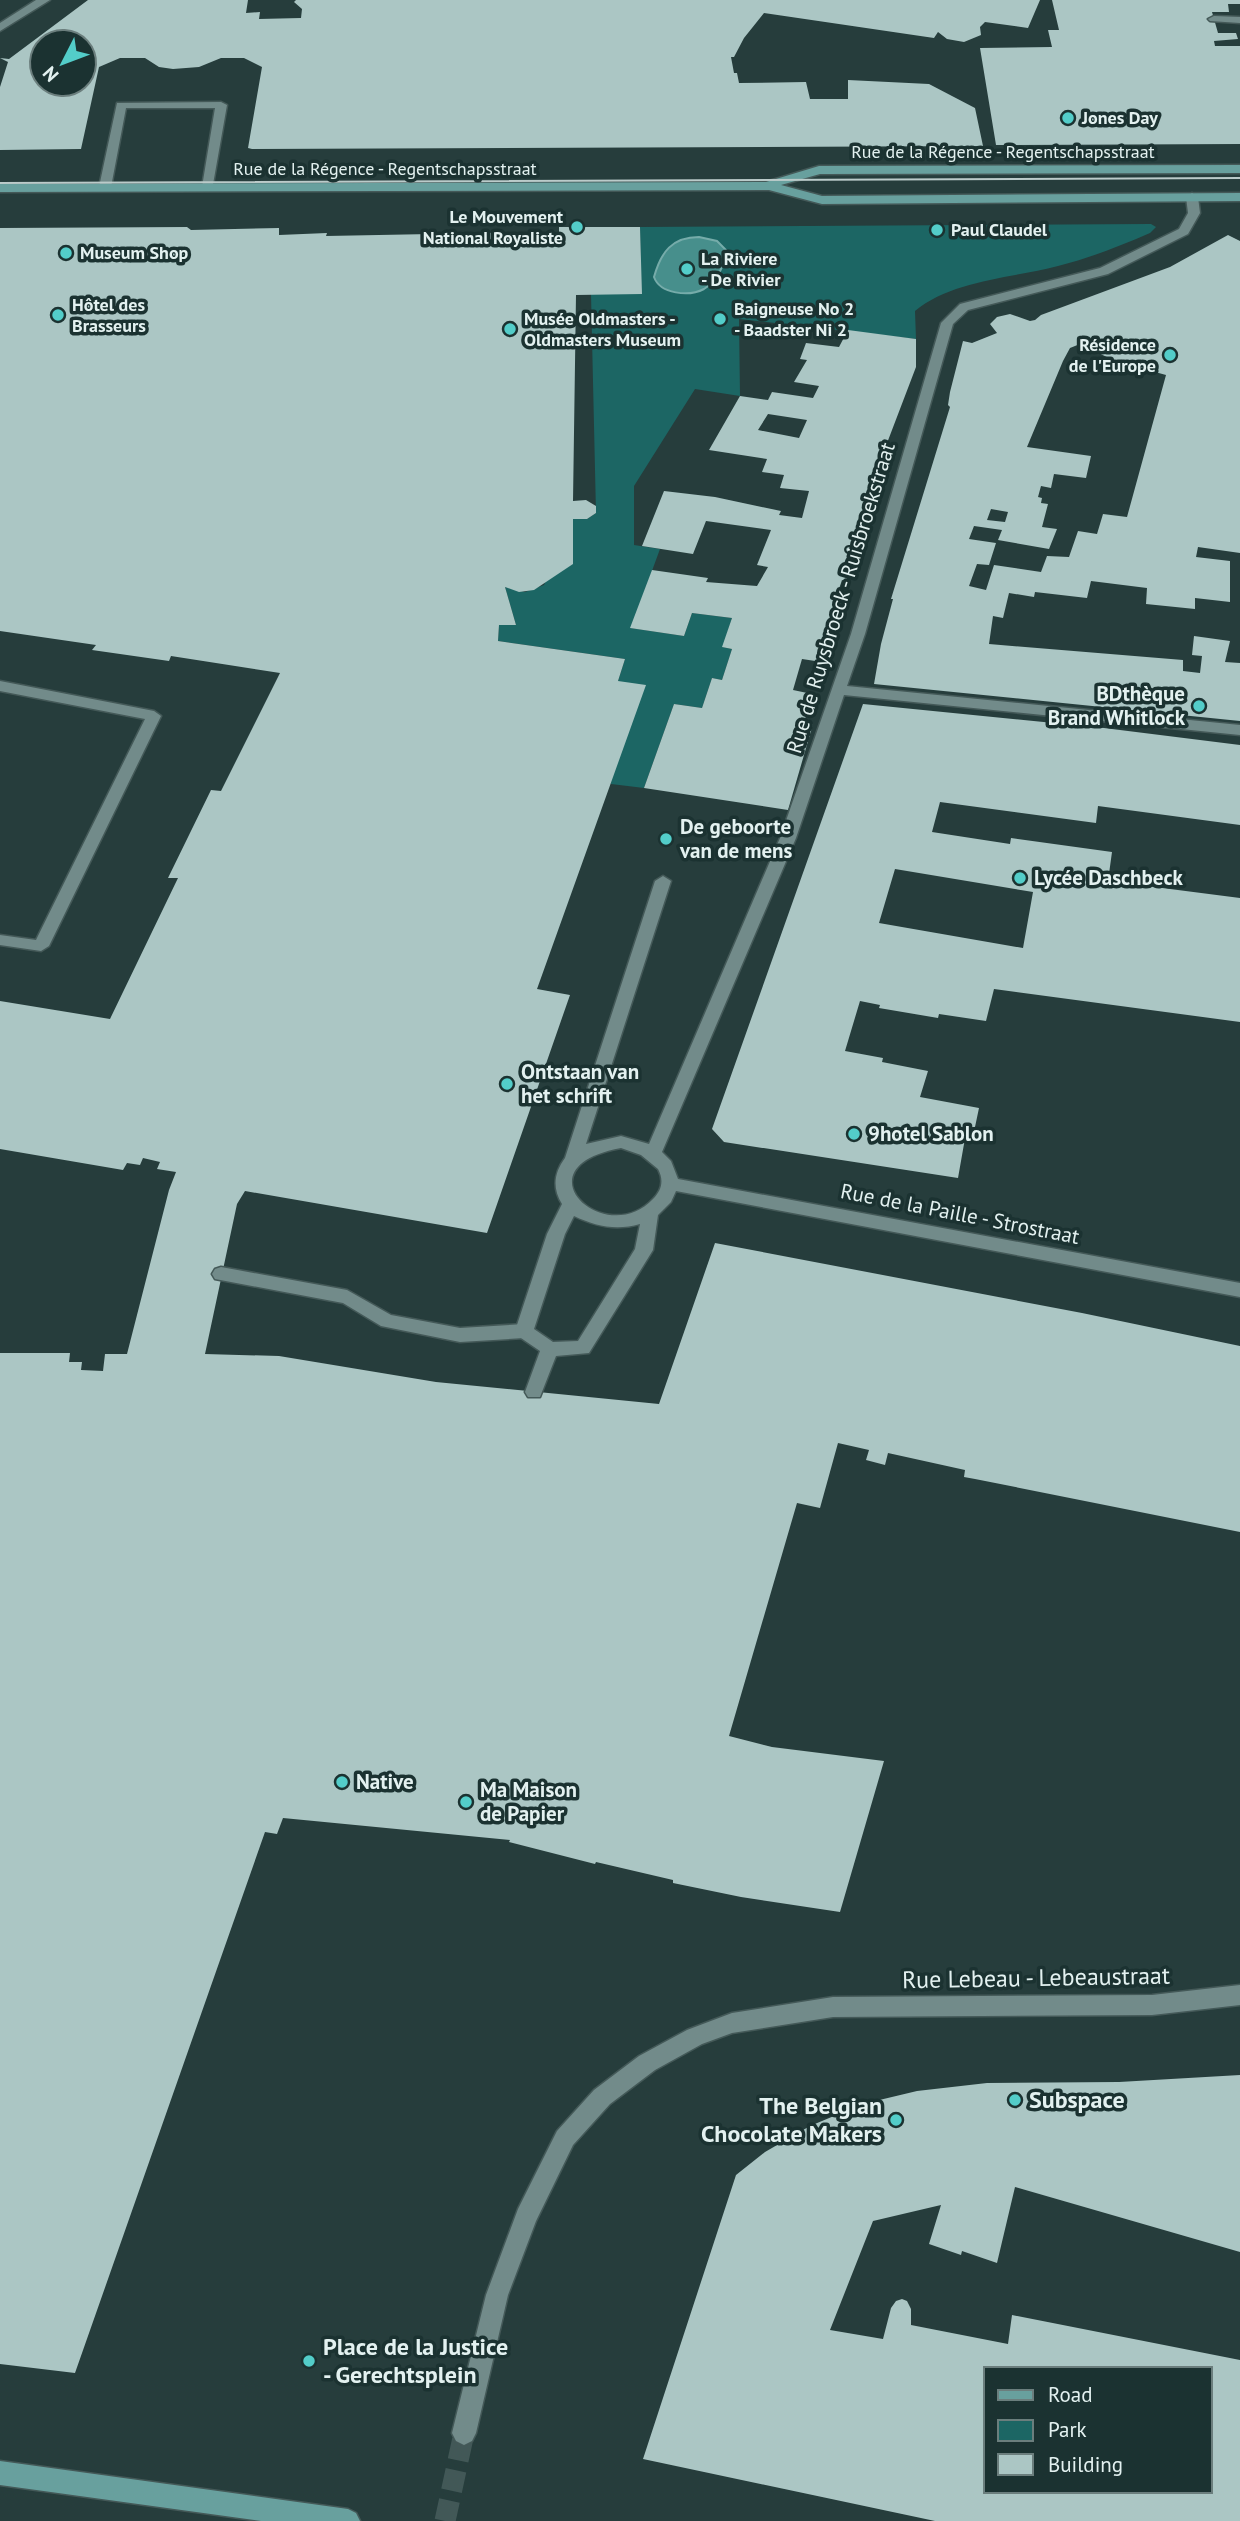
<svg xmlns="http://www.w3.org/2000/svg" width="1240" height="2521" viewBox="0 0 1240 2521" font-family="'PT Sans',sans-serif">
<rect width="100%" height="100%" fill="#263d3c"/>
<!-- green -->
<path fill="#1c6664" d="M 1151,224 L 1156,227 L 1150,233 C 1120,246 1090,258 1058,266 C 1012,278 952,280 915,311 L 916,339 L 739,319 L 740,396 L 695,389 L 634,486 L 634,545 L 660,549 L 631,628 L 684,636 L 692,613 L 732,618 L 723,647 L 732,649 L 722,680 L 712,678 L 702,708 L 674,704 L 644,788 L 611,784 L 618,681 L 625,659 L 498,641 L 499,625 L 516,625 L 505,587 L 525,592 L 544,585 L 573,519 L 587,519 L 596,513 L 591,294 L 641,293 L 640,227 Z"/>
<!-- water -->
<path fill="#478f8c" stroke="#76acaa" stroke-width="2" d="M 699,237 L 717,241 L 727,251 C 724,265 717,281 704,289 C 689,297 660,294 654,277 C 661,252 672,237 699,237 Z"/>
<!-- building -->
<g fill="#abc6c4" fill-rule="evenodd">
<path d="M 88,0 L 248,0 L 246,13 L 260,12 L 259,19 L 301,18 L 302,9 L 294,2 L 296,0 L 1040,0 L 1028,28 L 985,22 L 980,27 L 981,35 L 964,42 L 947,39 L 938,32 L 934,38 L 764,13 L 744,38 L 734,57 L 731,57 L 734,73 L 737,73 L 739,83 L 806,82 L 810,99 L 848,99 L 848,80 L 929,84 L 975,108 L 983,146 L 252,149 L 248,148 L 262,67 L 244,58 L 221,58 L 199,67 L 173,69 L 159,67 L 145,58 L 120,58 L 99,67 L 81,149 L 0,150 L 0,87 L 8,62 L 0,58 L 9,59 ZM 42,42 L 84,42 L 84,84 L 42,84 Z"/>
<path d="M 1052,0 L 1240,0 L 1240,4 L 1228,4 L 1229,12 L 1212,12 L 1218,33 L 1236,33 L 1238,39 L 1214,41 L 1215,46 L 1240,46 L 1240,144 L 996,145 L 980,48 L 1052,47 L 1048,30 L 1059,30 Z"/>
<path d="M 187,227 L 191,230 L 279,228 L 279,235 L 327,233 L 326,236 L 543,232 L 543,235 L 559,234 L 559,227 L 640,227 L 642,294 L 576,295 L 573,501 L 586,500 L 596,506 L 596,513 L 587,519 L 573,519 L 573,564 L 534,590 L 519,592 L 505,587 L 516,625 L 499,625 L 498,641 L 625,659 L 618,681 L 646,685 L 537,989 L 570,995 L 487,1233 L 245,1191 L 237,1204 L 205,1354 L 279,1356 L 436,1382 L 659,1404 L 715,1243 L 1082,1313 L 1240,1346 L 1240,1532 L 975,1479 L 964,1477 L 965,1470 L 888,1453 L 885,1465 L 866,1460 L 869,1450 L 838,1443 L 820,1508 L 797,1503 L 729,1736 L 772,1747 L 884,1761 L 840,1912 L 741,1897 L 673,1883 L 673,1880 L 596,1862 L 595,1864 L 509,1842 L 510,1840 L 283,1818 L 277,1834 L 265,1832 L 75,2373 L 0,2364 L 0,1353 L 70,1353 L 69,1362 L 82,1362 L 81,1370 L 103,1371 L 105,1354 L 127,1354 L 169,1190 L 176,1172 L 157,1169 L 160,1162 L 143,1158 L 140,1165 L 127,1163 L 123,1170 L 0,1149 L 0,1001 L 110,1019 L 178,878 L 168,878 L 211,790 L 221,791 L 280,673 L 171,656 L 169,661 L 92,650 L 96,645 L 0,631 L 0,228 Z"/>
<path d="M 1228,235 L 1240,241 L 1240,553 L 1198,547 L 1196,557 L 1230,561 L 1230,602 L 1195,598 L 1195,609 L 1146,604 L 1147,588 L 1091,581 L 1087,598 L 1035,592 L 1034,597 L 1009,593 L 1003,618 L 993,616 L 989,644 L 1183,660 L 1183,671 L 1200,673 L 1202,656 L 1192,655 L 1194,636 L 1230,641 L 1225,662 L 1240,663 L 1240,721 L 874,684 L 881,644 L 893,599 L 891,599 L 950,407 L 948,405 L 950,392 L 963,341 L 972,343 L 997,333 L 990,324 L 997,317 L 1010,314 L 1030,321 L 1035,320 L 1041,315 L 1170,267 ZM 1080,344 L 1115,361 L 1166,375 L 1127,517 L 1103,514 L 1097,534 L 1078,531 L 1069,557 L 1047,556 L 1041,572 L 994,565 L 986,590 L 969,586 L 977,564 L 989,565 L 996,543 L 969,539 L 974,526 L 1002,530 L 998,540 L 1049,549 L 1057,529 L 1042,527 L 1048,504 L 1041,503 L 1042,498 L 1038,497 L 1041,486 L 1051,488 L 1054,474 L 1086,478 L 1091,456 L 1027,447 L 1063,361 L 1070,348 ZM 991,509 L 1008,512 L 1005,522 L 987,520 Z"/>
<path d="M 848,330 L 916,339 L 916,367 L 884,451 L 846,581 L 842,580 L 837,595 L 843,596 L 822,662 L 802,659 L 793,690 L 812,694 L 804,723 L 813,724 L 788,810 L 644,788 L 674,704 L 702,708 L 712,678 L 722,680 L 732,649 L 722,647 L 732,618 L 692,613 L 684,636 L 630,628 L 652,570 L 708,578 L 706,582 L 757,586 L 768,567 L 757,565 L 771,530 L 706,521 L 693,554 L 642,546 L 664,491 L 715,497 L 781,511 L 779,515 L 802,518 L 809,491 L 780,488 L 784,475 L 762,472 L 767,459 L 709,450 L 740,396 L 768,400 L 772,392 L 813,398 L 819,386 L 794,382 L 807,360 L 800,359 L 806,343 L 839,347 ZM 768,414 L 807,420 L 799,438 L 758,430 Z"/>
<path d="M 863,704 L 1104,728 L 1240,745 L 1240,825 L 1098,806 L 1096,823 L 940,802 L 932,832 L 1010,844 L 1011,838 L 1112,852 L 1108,881 L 1240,898 L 1240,1022 L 994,989 L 986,1021 L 939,1014 L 938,1018 L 879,1008 L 880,1005 L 860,1001 L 845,1051 L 883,1058 L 882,1062 L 928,1071 L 920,1097 L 979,1108 L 975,1127 L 967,1127 L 958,1178 L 724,1142 L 712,1129 ZM 895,869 L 1033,892 L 1023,948 L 879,923 Z"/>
<path d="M 1240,2075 L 1240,2252 L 1015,2187 L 997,2263 L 962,2251 L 961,2255 L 929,2244 L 941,2205 L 873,2221 L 830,2330 L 883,2339 L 891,2308 L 896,2301 L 902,2299 L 907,2301 L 911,2309 L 911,2325 L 1008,2344 L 1012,2315 L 1240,2360 L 1240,2521 L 935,2521 L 643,2459 L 736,2175 L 765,2152 L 810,2126 L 834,2116 L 871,2102 L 917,2091 L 987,2083 L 1119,2082 ZM 986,2369 L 1210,2369 L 1210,2491 L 986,2491 Z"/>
</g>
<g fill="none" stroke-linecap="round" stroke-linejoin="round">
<!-- street-tunnel -->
<path stroke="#425857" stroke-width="21" stroke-dasharray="21 10" stroke-linecap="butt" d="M 445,2521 L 464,2433"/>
<defs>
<g id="lane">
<path d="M 221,102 L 227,105 L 212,190 L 202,187 L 215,108 L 126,108 L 111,187 L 101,190 L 99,187 L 117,103 Z"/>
<path d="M 221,1267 L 347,1290 L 391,1315 L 460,1328 L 524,1324 L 530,1326 L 533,1331 L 530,1336 L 524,1338 L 460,1342 L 381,1326 L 343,1303 L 215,1279 L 212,1274 L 215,1269 Z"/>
</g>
<g id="street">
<path d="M 36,0 L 50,0 L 0,31 L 0,23 Z"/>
<path d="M 1214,16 L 1240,17 L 1240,23 L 1210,21 L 1208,19 Z"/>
<path d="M 1192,193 L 1198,197 L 1200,213 L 1188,234 L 1108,274 L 968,310 L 953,324 L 865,634 L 847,686 L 1240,725 L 1240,735 L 844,695 L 796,838 L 662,1152 L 671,1161 L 678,1179 L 1240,1283 L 1240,1297 L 676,1191 L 671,1202 L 658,1215 L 653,1250 L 589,1353 L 556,1356 L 540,1397 L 528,1397 L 525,1392 L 540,1351 L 518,1336 L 515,1331 L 547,1234 L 562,1204 C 552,1188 554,1173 565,1158 L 655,881 L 663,876 L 671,881 L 586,1144 L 621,1136 L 649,1144 L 780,838 L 851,634 L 941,323 L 960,304 L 1100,268 L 1179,229 L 1188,213 L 1186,197 ZM 621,1148 L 641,1155 L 658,1169 C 664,1180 662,1190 653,1199 C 605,1250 516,1167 621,1148 ZM 574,1216 C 595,1226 616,1231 640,1224 L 635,1249 L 578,1341 L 553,1342 L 534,1329 L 565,1234 Z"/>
<path d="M 0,681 L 154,711 L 161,716 L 49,946 L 41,951 L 0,945 L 0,935 L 36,940 L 145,719 L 0,691 Z"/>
<path d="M 1240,1985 L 1240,2005 L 1152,2015 L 833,2017 L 732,2033 L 702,2044 L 655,2070 L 610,2104 L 573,2145 L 536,2221 L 508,2295 L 476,2433 L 472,2441 L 464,2445 L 456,2441 L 452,2433 L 486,2295 L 518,2209 L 557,2131 L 594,2090 L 639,2056 L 687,2030 L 732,2013 L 833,1997 L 1152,1995 Z"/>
</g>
<g id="secondary">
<path d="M 1240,165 L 1240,173 L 820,174 L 781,185 L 822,196 L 1240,193 L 1240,201 L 822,204 L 769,190 L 0,192 L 0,184 L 766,182 L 819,166 Z"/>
<path d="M 0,2461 L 348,2509 L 356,2513 L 360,2521 L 261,2521 L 0,2485 Z"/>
</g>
</defs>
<!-- lane casing -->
<use href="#lane" stroke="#445958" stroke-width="3"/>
<!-- street casing -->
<use href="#street" stroke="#445958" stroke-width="3"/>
<!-- secondary casing -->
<use href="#secondary" stroke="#445958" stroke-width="3"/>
<!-- lane -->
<use href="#lane" fill="#728b8a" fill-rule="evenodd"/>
<!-- street -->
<use href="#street" fill="#728b8a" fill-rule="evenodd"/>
<!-- secondary -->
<use href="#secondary" fill="#68a09e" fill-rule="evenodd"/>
<!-- tram -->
<path stroke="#bbcbca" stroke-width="2" d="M 0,183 L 1240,178"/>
</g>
<!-- markers -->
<g fill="#53cdc9" stroke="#1b3231" stroke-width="2.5">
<circle cx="1068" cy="118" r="7"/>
<circle cx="577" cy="227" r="7"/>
<circle cx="937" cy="230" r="7"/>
<circle cx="66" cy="253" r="7"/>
<circle cx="687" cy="269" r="7"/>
<circle cx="58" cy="315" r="7"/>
<circle cx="720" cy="319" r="7"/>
<circle cx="510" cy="329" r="7"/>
<circle cx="1170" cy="355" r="7"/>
<circle cx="1199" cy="706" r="7"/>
<circle cx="666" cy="839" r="7"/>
<circle cx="1020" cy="878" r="7"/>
<circle cx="507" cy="1084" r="7"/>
<circle cx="854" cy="1134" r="7"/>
<circle cx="342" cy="1782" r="7"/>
<circle cx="466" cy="1802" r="7"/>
<circle cx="1015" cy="2100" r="7"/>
<circle cx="896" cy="2120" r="7"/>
<circle cx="309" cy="2361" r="7"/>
</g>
<g text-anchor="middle" stroke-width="7" stroke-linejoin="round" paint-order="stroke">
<!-- far-poi labels -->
<g font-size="18" font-weight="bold" fill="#e3f1f0" stroke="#1b3231" text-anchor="start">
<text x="1082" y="124">Jones Day</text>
<text x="563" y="223" text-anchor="end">Le Mouvement<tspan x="563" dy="21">National Royaliste</tspan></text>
<text x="951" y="236">Paul Claudel</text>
<text x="80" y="259">Museum Shop</text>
<text x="701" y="265">La Riviere<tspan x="701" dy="21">- De Rivier</tspan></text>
<text x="72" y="311">Hôtel des<tspan x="72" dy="21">Brasseurs</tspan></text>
<text x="734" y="315">Baigneuse No 2<tspan x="734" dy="21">- Baadster Ni 2</tspan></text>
<text x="524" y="325">Musée Oldmasters -<tspan x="524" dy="21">Oldmasters Museum</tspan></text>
<text x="1156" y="351" text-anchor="end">Résidence<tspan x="1156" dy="21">de l'Europe</tspan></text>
</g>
<!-- far-street labels -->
<g font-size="18" fill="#e3f1f0" stroke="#1b3231">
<text x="1003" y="158">Rue de la Régence - Regentschapsstraat</text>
<text x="385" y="175">Rue de la Régence - Regentschapsstraat</text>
</g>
<!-- street labels -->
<g font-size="21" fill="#e3f1f0" stroke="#1b3231">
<text transform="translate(841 598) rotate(-73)" y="7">Rue de Ruysbroeck - Ruisbroekstraat</text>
<text transform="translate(960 1214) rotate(11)" y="7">Rue de la Paille - Strostraat</text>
</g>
<!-- poi labels -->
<g font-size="21" font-weight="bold" fill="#e3f1f0" stroke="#1b3231" text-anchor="start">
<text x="1185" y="701" text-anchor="end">BDthèque<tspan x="1185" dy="24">Brand Whitlock</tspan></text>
<text x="680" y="834">De geboorte<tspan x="680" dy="24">van de mens</tspan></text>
<text x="1034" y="885">Lycée Daschbeck</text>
<text x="521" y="1079">Ontstaan van<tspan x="521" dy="24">het schrift</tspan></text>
<text x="868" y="1141">9hotel Sablon</text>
<text x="356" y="1789">Native</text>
<text x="480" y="1797">Ma Maison<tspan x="480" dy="24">de Papier</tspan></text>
</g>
<!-- near-street labels -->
<g font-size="24" fill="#e3f1f0" stroke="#1b3231">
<text transform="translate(1036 1978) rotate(-1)" y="8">Rue Lebeau - Lebeaustraat</text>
</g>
<!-- near-poi labels -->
<g font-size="24" font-weight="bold" fill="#e3f1f0" stroke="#1b3231" text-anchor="start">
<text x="1029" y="2108">Subspace</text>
<text x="882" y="2114" text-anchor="end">The Belgian<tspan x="882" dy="28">Chocolate Makers</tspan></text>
<text x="323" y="2355">Place de la Justice<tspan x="323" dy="28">- Gerechtsplein</tspan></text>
</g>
</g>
<!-- legend -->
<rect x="984" y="2367" width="228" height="126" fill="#1b3231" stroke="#6b7e7d" stroke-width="2"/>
<rect x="998" y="2390" width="35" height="10" fill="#68a09e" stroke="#6b7e7d" stroke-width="2"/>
<text x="1048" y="2402" font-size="21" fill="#e3f1f0">Road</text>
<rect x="998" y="2420" width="35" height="21" fill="#1c6664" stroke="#6b7e7d" stroke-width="2"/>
<text x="1048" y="2437" font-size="21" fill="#e3f1f0">Park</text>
<rect x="998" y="2454" width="35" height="21" fill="#abc6c4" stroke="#6b7e7d" stroke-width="2"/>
<text x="1048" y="2472" font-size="21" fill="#e3f1f0">Building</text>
<!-- north arrow -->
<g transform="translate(63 63) rotate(228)"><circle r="33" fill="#1b3231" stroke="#6b7e7d" stroke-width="2"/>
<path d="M0-5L12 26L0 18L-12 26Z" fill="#53cdc9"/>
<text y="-10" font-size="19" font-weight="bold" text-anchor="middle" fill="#e3f1f0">N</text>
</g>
</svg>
